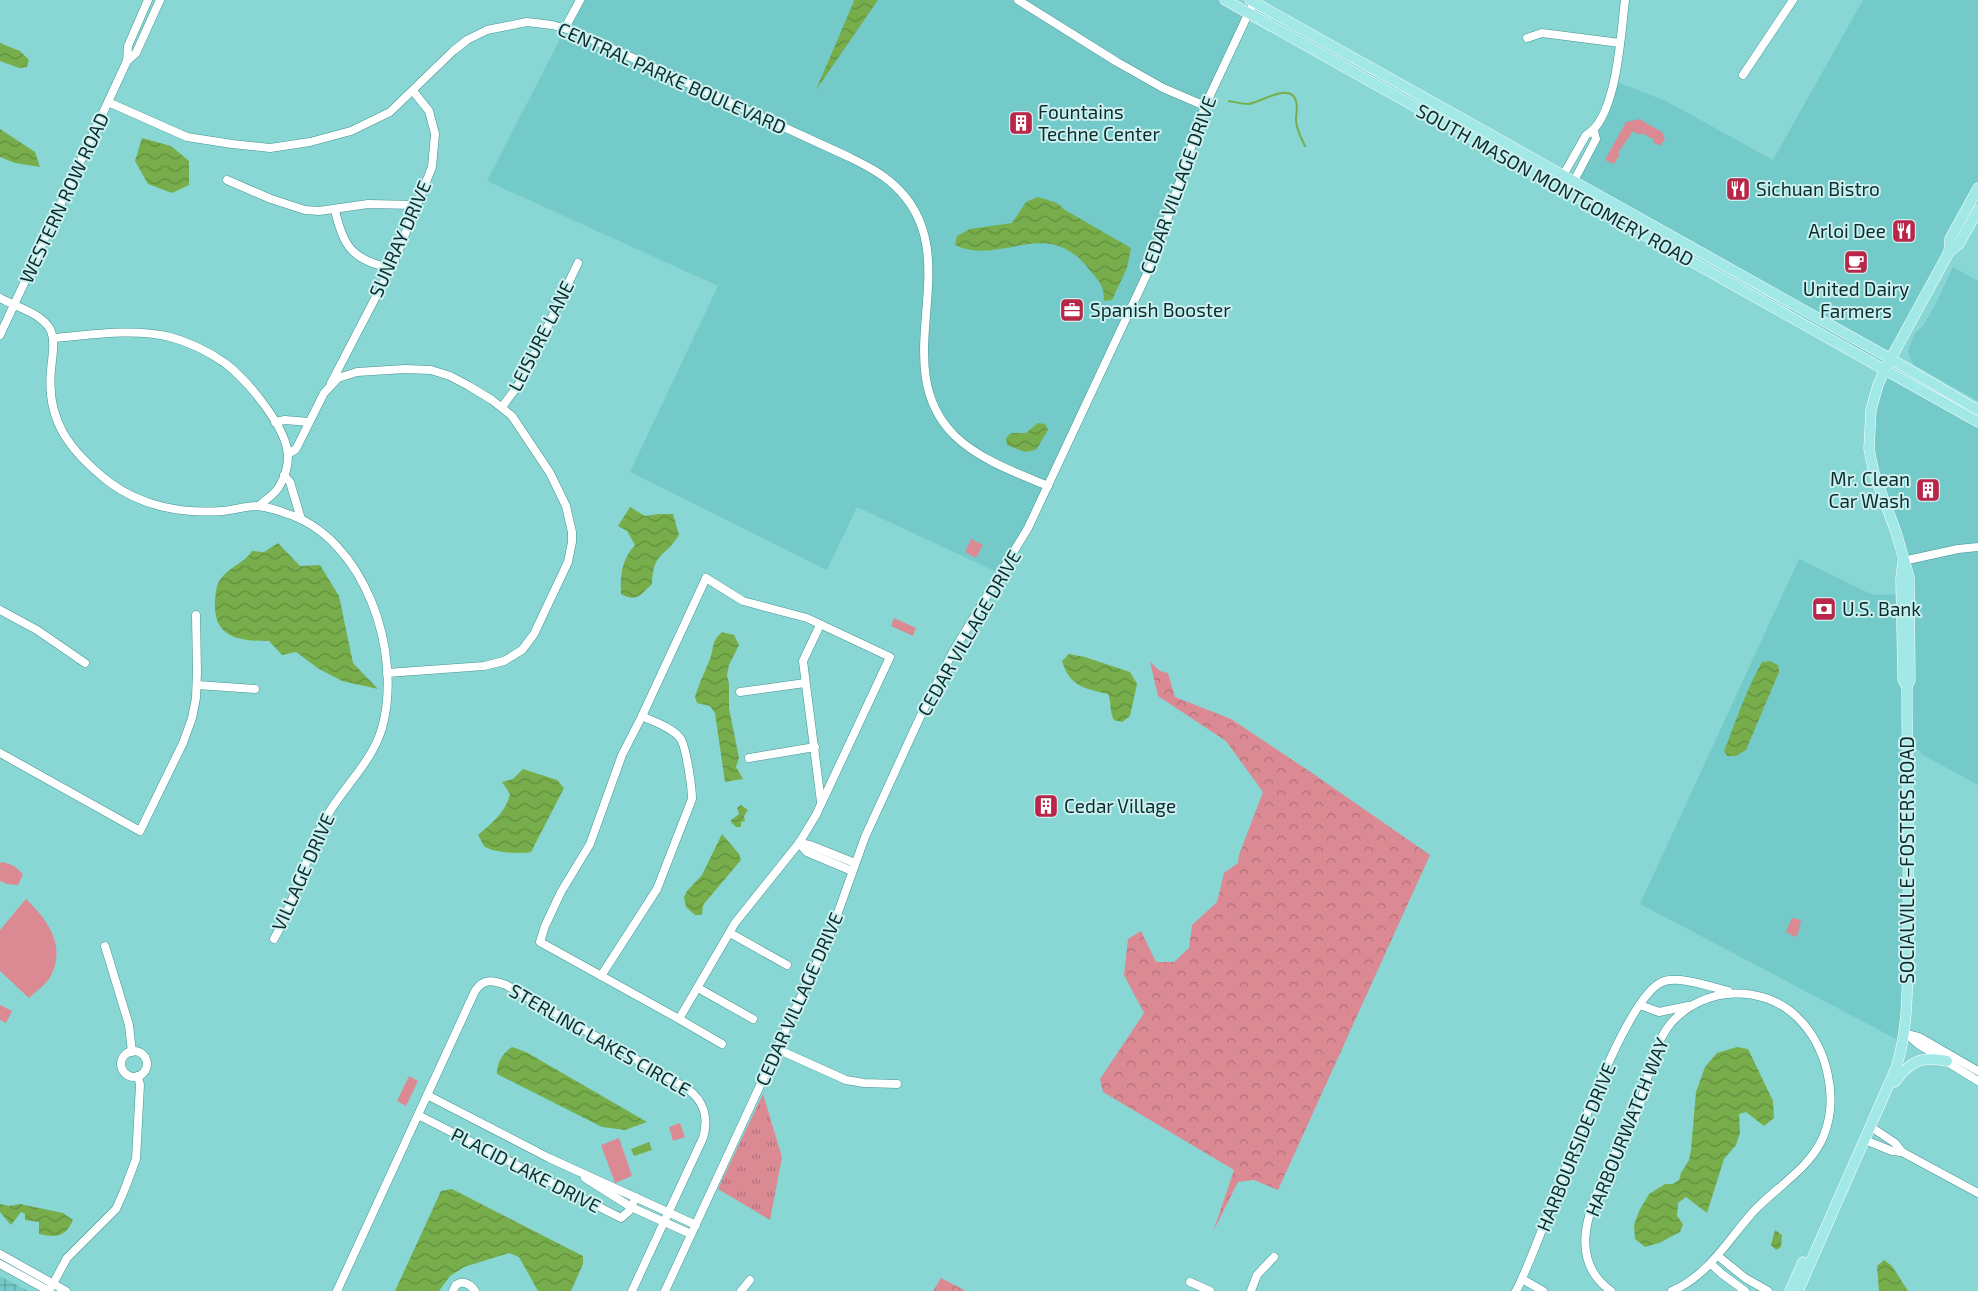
<svg xmlns="http://www.w3.org/2000/svg" width="1978" height="1291" viewBox="0 0 1978 1291" font-family="'Exo 2',sans-serif">
<defs>
<pattern id="industrial-grid" width="8" height="8" patternUnits="userSpaceOnUse" patternTransform="scale(1.25)"><rect width="8" height="8" fill="#73cac8"/><path d="M0 4h8M4 0v8" fill="none" stroke="#5da4a3"/></pattern>
<pattern id="grass-tufts" width="24" height="20" patternUnits="userSpaceOnUse" patternTransform="scale(1.25)"><rect width="24" height="20" fill="#db8a93"/><path d="M3 7l-1-3M5 7V3M7 7l1-3M15 17l-1-3M17 17v-4M19 17l1-3" fill="none" stroke="#b07178"/></pattern>
<pattern id="forest-crowns" width="20" height="18" patternUnits="userSpaceOnUse" patternTransform="scale(1.25)"><rect width="20" height="18" fill="#db8a93"/><path d="M2 6a3 3 0 1 1 6 0M12 15a3 3 0 1 1 6 0" fill="none" stroke="#b07178"/></pattern>
<pattern id="water-waves" width="16" height="10" patternUnits="userSpaceOnUse" patternTransform="scale(1.25)"><rect width="16" height="10" fill="#77ae4b"/><path d="M0 5q4-4 8 0t8 0" fill="none" stroke="#608e3f"/></pattern>
</defs>
<rect width="100%" height="100%" fill="#89d7d5"/>
<!-- built -->
<g fill="#73cac8">
<path d="M 580,0 L 1225,0 L 1248,13 L 1214,84 L 1165,229 L 1048,486 L 1001,574 L 857,507 L 827,570 L 630,472 L 718,286 L 487,181 Z"/>
<path d="M 1863,0 L 1978,0 L 1978,188 L 1885,369 L 1978,422 L 1978,785 L 1923,755 L 1908,739 L 1908,991 L 1898,1040 L 1640,904 L 1799,559 L 1873,595 L 1910,594 L 1884,502 L 1869,425 L 1885,369 L 1787,314 L 1793,305 L 1573,181 L 1596,139 L 1594,131 L 1614,81 L 1666,101 L 1773,160 Z"/>
<path d="M 1953,267 L 1978,281 L 1978,401 L 1916,366 L 1911,361 L 1908,351 L 1915,333 L 1923,326 L 1935,305 Z"/>
</g>
<!-- industrial -->
<path fill="url(#industrial-grid)" d="M 0,1276 L 28,1291 L 0,1291 Z"/>
<!-- grass -->
<path fill="url(#grass-tufts)" d="M 763,1094 L 782,1157 L 770,1220 L 718,1189 Z"/>
<!-- forest -->
<g fill="url(#forest-crowns)">
<path d="M 1150,662 L 1160,671 L 1168,673 L 1175,697 L 1231,719 L 1315,775 L 1430,855 L 1278,1190 L 1254,1180 L 1238,1182 L 1213,1232 L 1234,1170 L 1103,1092 L 1100,1079 L 1144,1013 L 1124,975 L 1128,939 L 1141,931 L 1156,962 L 1174,962 L 1189,948 L 1192,925 L 1217,902 L 1224,873 L 1238,863 L 1239,855 L 1263,792 L 1226,741 L 1158,696 Z"/>
<path d="M 941,1278 L 966,1291 L 933,1291 Z"/>
</g>
<!-- park -->
<g fill="#db8a93">
<path d="M 1639,119 L 1662,132 L 1665,139 L 1660,146 L 1653,142 L 1654,140 L 1642,133 L 1640,135 L 1633,131 L 1618,153 L 1620,154 L 1614,164 L 1605,160 L 1626,122 Z"/>
<path d="M 971,539 L 983,545 L 976,558 L 965,552 Z"/>
<path d="M 894,618 L 916,628 L 913,636 L 891,626 Z"/>
<path d="M 3,862 L 14,866 L 23,874 L 18,885 L 7,884 L 0,881 L 0,863 Z"/>
<path d="M 26,899 C 48,920 68,948 49,979 C 44,986 35,992 29,998 L 0,971 L 0,930 Z"/>
<path d="M 1792,918 L 1801,920 L 1798,934 L 1795,937 L 1786,932 Z"/>
<path d="M 0,1005 L 12,1011 L 6,1023 L 0,1020 Z"/>
<path d="M 409,1076 L 418,1081 L 406,1106 L 397,1101 Z"/>
<path d="M 680,1123 L 685,1137 L 673,1141 L 669,1127 Z"/>
<path d="M 619,1138 L 632,1176 L 615,1183 L 601,1145 Z"/>
</g>
<!-- water -->
<g fill="url(#water-waves)">
<path d="M 854,0 L 878,0 L 816,90 L 854,1 Z"/>
<path d="M 0,43 L 20,51 L 29,60 L 27,67 L 19,68 L 0,61 Z"/>
<path d="M 0,129 L 35,152 L 40,167 L 15,163 L 0,157 Z"/>
<path d="M 142,138 L 171,146 L 189,161 L 189,185 L 172,193 L 148,184 L 135,161 Z"/>
<path d="M 1038,197 L 1057,203 L 1065,210 L 1131,248 L 1127,268 L 1112,300 L 1104,301 C 1104,283 1098,281 1088,268 C 1046,215 1001,267 955,245 L 957,236 L 970,229 L 1012,223 L 1026,202 Z"/>
<path d="M 1038,423 L 1045,424 L 1048,430 L 1036,450 L 1025,452 L 1007,445 L 1006,438 L 1011,433 L 1026,433 Z"/>
<path d="M 630,507 L 645,516 L 659,514 L 673,514 L 679,535 C 665,558 653,551 652,584 C 641,594 637,603 621,594 C 620,574 622,559 635,545 L 627,531 L 618,526 Z"/>
<path d="M 278,543 L 300,566 L 320,565 L 339,596 L 353,663 L 378,689 L 342,681 L 319,669 L 296,652 L 282,655 L 269,641 C 238,641 213,638 215,601 C 216,591 216,583 223,576 C 232,566 244,563 252,551 L 264,552 Z"/>
<path d="M 722,632 L 734,635 L 739,645 L 729,665 L 727,675 L 729,684 L 729,708 L 739,758 L 736,767 L 743,779 L 725,782 L 715,713 L 710,706 L 697,703 L 695,697 C 699,683 706,670 711,656 C 714,645 712,641 722,632 Z"/>
<path d="M 1069,654 L 1085,657 L 1130,672 L 1137,684 L 1130,716 L 1122,722 L 1114,720 C 1109,711 1112,703 1108,694 C 1084,688 1070,687 1062,661 Z"/>
<path d="M 1770,661 L 1778,665 L 1779,672 L 1746,750 L 1736,756 L 1727,756 L 1724,751 C 1736,721 1746,690 1762,662 Z"/>
<path d="M 523,769 L 557,780 L 564,788 L 531,852 C 520,854 493,853 484,846 C 482,843 480,838 478,835 C 491,824 506,812 510,794 L 502,782 L 513,779 Z"/>
<path d="M 741,805 L 748,810 L 744,816 L 745,821 L 741,822 L 741,827 L 736,827 L 731,822 L 731,820 L 739,814 L 737,808 Z"/>
<path d="M 722,834 L 739,854 L 741,860 L 703,905 L 702,915 L 695,915 L 686,907 L 684,897 L 687,891 L 702,875 Z"/>
<path d="M 512,1047 L 526,1052 L 647,1122 L 625,1130 L 602,1127 L 497,1074 C 497,1062 502,1054 512,1047 Z"/>
<path d="M 1737,1047 L 1748,1049 L 1773,1101 L 1774,1118 L 1764,1126 L 1746,1112 L 1739,1114 L 1740,1133 L 1736,1145 L 1724,1159 L 1707,1213 L 1686,1197 L 1678,1203 L 1677,1216 L 1683,1224 L 1680,1232 L 1659,1243 L 1645,1247 L 1635,1239 L 1634,1225 L 1639,1211 L 1649,1194 L 1665,1184 L 1673,1184 L 1679,1180 L 1681,1173 L 1689,1160 L 1691,1150 L 1696,1092 L 1705,1067 L 1717,1053 Z"/>
<path d="M 649,1142 L 652,1150 L 634,1156 L 631,1149 Z"/>
<path d="M 452,1189 L 583,1256 L 583,1264 L 571,1291 L 538,1291 L 519,1257 L 509,1253 L 464,1267 L 450,1276 L 439,1291 L 395,1291 L 441,1191 Z"/>
<path d="M 0,1204 L 9,1206 L 20,1204 L 63,1213 L 73,1220 C 66,1237 56,1238 39,1234 L 39,1222 L 25,1220 L 25,1214 L 21,1212 L 11,1225 L 0,1212 Z"/>
<path d="M 1775,1230 L 1782,1235 L 1781,1247 L 1776,1250 L 1771,1245 Z"/>
<path d="M 1884,1260 L 1892,1266 L 1908,1291 L 1879,1291 L 1877,1266 Z"/>
</g>
<g fill="none" stroke-linecap="round" stroke-linejoin="round">
<!-- stream -->
<path stroke="#77ae4b" stroke-width="2" d="M 1229,101 C 1235,102 1242,104 1248,104 C 1260,103 1291,81 1296,101 C 1298,107 1296,114 1296,120 C 1296,129 1301,138 1305,146"/>
<defs>
<g id="minor">
<path d="M 1018,0 L 1117,62 L 1163,88 L 1205,106"/>
<path d="M 565,28 L 580,0"/>
<path d="M 1527,38 L 1542,33 L 1620,43"/>
<path d="M 127,61 L 136,53 L 160,0"/>
<path d="M 1743,75 L 1793,0"/>
<path d="M 108,102 L 187,137 L 232,144 L 270,148 L 310,142 L 351,131 L 390,112 L 453,51 L 467,40 L 487,30 L 527,22 L 552,25 L 574,31 L 849,157 C 865,165 881,173 894,185 C 972,256 882,364 955,436 C 980,460 1017,473 1048,486"/>
<path d="M 227,180 L 271,199 L 305,210 L 319,211 L 368,204 L 417,205"/>
<path d="M 1557,186 L 1586,135 C 1617,119 1621,32 1625,0"/>
<path d="M 1568,192 L 1596,139 L 1594,131"/>
<path d="M 335,210 C 343,247 353,260 390,268"/>
<path d="M 0,298 C 16,307 41,313 50,329 C 56,341 52,357 51,370 C 46,421 70,451 109,482 C 141,506 182,514 222,511 C 234,510 246,506 258,506 C 266,507 277,510 285,513 C 365,537 403,653 382,728 C 372,763 341,789 324,821 C 305,859 295,901 274,939"/>
<path d="M 0,335 L 127,61 L 128,46 L 148,0"/>
<path d="M 53,338 C 91,335 133,328 170,337 C 189,342 209,352 225,363 C 247,380 287,427 288,456 C 288,465 285,477 280,485 C 276,494 266,499 259,506"/>
<path d="M 331,383 L 394,262 L 432,167 L 435,134 L 429,111 L 413,91"/>
<path d="M 502,407 L 522,380 L 578,263"/>
<path d="M 275,422 L 285,420 L 309,422"/>
<path d="M 288,454 L 296,449 L 324,393 L 338,378 L 357,372 L 405,369 L 431,370 L 450,376 L 469,386 L 492,400 L 512,416 L 550,473 L 566,506 L 572,532 L 572,542 L 568,562 L 534,634 L 522,650 L 504,661 L 484,666 L 387,673"/>
<path d="M 284,475 L 290,482 L 301,519"/>
<path d="M 1903,561 L 1958,549 L 1978,547"/>
<path d="M 706,578 L 743,601 L 807,618 L 890,657 L 816,815 L 799,843 L 735,923 L 679,1019 L 540,942 L 545,926 L 561,892 L 590,844 L 622,755 L 642,716 Z"/>
<path d="M 0,610 L 37,630 L 85,663"/>
<path d="M 820,625 L 803,661 L 821,802"/>
<path d="M 197,685 L 255,689"/>
<path d="M 740,692 L 805,683"/>
<path d="M 0,753 L 140,831 L 183,743 L 192,718 L 196,698 L 197,672 L 196,615"/>
<path d="M 749,758 L 815,747"/>
<path d="M 799,843 L 807,852 L 852,871"/>
<path d="M 799,843 L 810,845 L 855,863"/>
<path d="M 730,933 L 787,965"/>
<path d="M 105,946 L 129,1025 L 132,1052"/>
<path d="M 601,976 L 657,889 L 692,799 C 692,788 686,745 680,738 C 671,727 654,722 642,716"/>
<path d="M 698,988 L 753,1019"/>
<path d="M 1640,1005 L 1659,1012 L 1688,1006"/>
<path d="M 679,1019 L 722,1044"/>
<path d="M 1904,1032 L 1918,1044 L 1978,1081"/>
<path d="M 1908,1034 L 1919,1037 L 1978,1071"/>
<path d="M 777,1049 L 846,1080 L 864,1083 L 897,1084"/>
<circle cx="134" cy="1064" r="13"/>
<path d="M 427,1095 L 549,1158 L 696,1225"/>
<path d="M 418,1115 L 621,1218 L 629,1211 L 636,1197"/>
<path d="M 1871,1127 L 1895,1143 L 1902,1152 L 1978,1193"/>
<path d="M 1865,1140 L 1892,1151 L 1902,1152"/>
<path d="M 585,1178 L 631,1207 L 691,1234"/>
<path d="M 0,1254 L 66,1291"/>
<path d="M 1718,1256 L 1745,1278 L 1768,1291"/>
<path d="M 0,1264 L 49,1291"/>
<path d="M 1711,1264 L 1722,1274 L 1745,1291"/>
<path d="M 1522,1279 L 1543,1291"/>
<path d="M 1190,1282 L 1210,1291"/>
<path d="M 49,1291 L 67,1258 L 116,1209 L 124,1191 L 136,1159 L 140,1085 L 138,1076"/>
<path d="M 337,1291 L 475,991 C 484,978 493,980 506,985 L 686,1088 C 704,1100 709,1118 703,1138 L 632,1291"/>
<path d="M 453,1291 C 457,1278 469,1282 475,1291"/>
<path d="M 665,1291 L 831,932 L 865,837 L 927,702 L 954,650 L 1028,528 L 1154,259 L 1205,106 L 1251,8"/>
<path d="M 741,1291 L 750,1280"/>
<path d="M 1251,1291 L 1257,1275 L 1274,1257"/>
<path d="M 1516,1291 C 1546,1236 1616,1002 1662,982 C 1678,975 1711,987 1728,991"/>
<path d="M 1611,1291 C 1569,1261 1587,1213 1605,1174 C 1613,1154 1626,1137 1635,1118 C 1648,1087 1649,1050 1671,1023 C 1703,986 1763,983 1798,1018 C 1827,1047 1839,1097 1824,1135 C 1811,1168 1776,1187 1753,1212 C 1727,1241 1709,1275 1672,1291"/>
</g>
<g id="major">
<path d="M 1225,0 L 1978,422"/>
<path d="M 1250,0 L 1891,359 L 1978,410"/>
<path d="M 1949,252 L 1950,239 L 1978,188"/>
<path d="M 1903,562 L 1901,579 L 1903,680 L 1907,687"/>
<path d="M 1895,1082 C 1910,1061 1921,1056 1947,1061"/>
<path d="M 1790,1291 L 1803,1262"/>
<path d="M 1798,1291 L 1896,1068 C 1909,1027 1907,985 1908,943 C 1909,857 1907,772 1907,687 L 1910,680 L 1909,577 L 1896,532 L 1874,473 L 1869,449 L 1871,410 L 1878,385 L 1885,369 L 1949,252 L 1959,244 L 1978,210"/>
</g>
</defs>
<!-- minor casing -->
<use href="#minor" stroke="#449391" stroke-width="9"/>
<!-- major casing -->
<use href="#major" stroke="#fff" stroke-width="11"/>
<!-- minor -->
<use href="#minor" stroke="#fff" stroke-width="8"/>
<!-- major -->
<use href="#major" stroke="#a2e8e6" stroke-width="10"/>
</g>
<!-- icons -->
<defs>
<symbol id="building-square" viewBox="-11 -11 22 22"><rect x="-9" y="-9" width="18" height="18" rx="4" fill="#b82649" stroke="#cbf0ef"/><path d="M-4-6H4V6H1V3H-1V6H-4ZM-2.5-4.3h1.7v1.8h-1.7ZM.8-4.3h1.7v1.8H.8ZM-2.5-1h1.7V.8h-1.7ZM.8-1h1.7V.8H.8Z" fill="#fff"/></symbol>
<symbol id="restaurant-square" viewBox="-11 -11 22 22"><rect x="-9" y="-9" width="18" height="18" rx="4" fill="#b82649" stroke="#cbf0ef"/><path d="M-5-6h1v4h1v-4h1v4h1v-4h1v5L-1.5 .5V6h-2V.5L-5-1ZM5-6V6H3V1.5H1.5Q1.5-4 5-6Z" fill="#fff"/></symbol>
<symbol id="cafe-square" viewBox="-11 -11 22 22"><rect x="-9" y="-9" width="18" height="18" rx="4" fill="#b82649" stroke="#cbf0ef"/><path d="M-5.5-4.5H6V0H3Q3 3.5 0 3.5H-2.5Q-5.5 3.5-5.5 0ZM3-3.2v2h1.7v-2ZM-6 4.5H4V6H-6Z" fill="#fff"/></symbol>
<symbol id="office-square" viewBox="-11 -11 22 22"><rect x="-9" y="-9" width="18" height="18" rx="4" fill="#b82649" stroke="#cbf0ef"/><path d="M-6-3h4V-5.5h4V-3h4V5H-6ZM-1-4.5V-3h2v-1.5ZM-6 0V1H6V0Z" fill="#fff"/></symbol>
<symbol id="bank-square" viewBox="-11 -11 22 22"><rect x="-9" y="-9" width="18" height="18" rx="4" fill="#b82649" stroke="#cbf0ef"/><path d="M-6-4H6V4H-6ZM0-2.3a2.3 2.3 0 1 0 0 4.6a2.3 2.3 0 1 0 0-4.6Z" fill="#fff"/></symbol>
</defs>
<g fill-rule="evenodd">
<use href="#building-square" x="1007" y="109" width="28" height="28"/>
<use href="#restaurant-square" x="1724" y="175" width="28" height="28"/>
<use href="#restaurant-square" x="1890" y="217" width="28" height="28"/>
<use href="#cafe-square" x="1842" y="248" width="28" height="28"/>
<use href="#office-square" x="1058" y="296" width="28" height="28"/>
<use href="#building-square" x="1914" y="476" width="28" height="28"/>
<use href="#bank-square" x="1810" y="595" width="28" height="28"/>
<use href="#building-square" x="1032" y="792" width="28" height="28"/>
</g>
<g text-anchor="middle" stroke-width="4" stroke-linejoin="round" paint-order="stroke">
<!-- street labels -->
<g font-size="19" fill="#0a2c2c" stroke="#cbf0ef">
<text transform="translate(672 78) rotate(24)" y="7">CENTRAL PARKE BOULEVARD</text>
<text transform="translate(1178 185) rotate(-70)" y="7">CEDAR VILLAGE DRIVE</text>
<text transform="translate(1555 185) rotate(29)" y="7">SOUTH MASON MONTGOMERY ROAD</text>
<text transform="translate(64 198) rotate(-65)" y="7">WESTERN ROW ROAD</text>
<text transform="translate(400 239) rotate(-66)" y="7">SUNRAY DRIVE</text>
<text transform="translate(541 336) rotate(-63)" y="7">LEISURE LANE</text>
<text transform="translate(969 633) rotate(-60)" y="7">CEDAR VILLAGE DRIVE</text>
<text transform="translate(1907 860) rotate(-90)" y="7">SOCIALVILLE–FOSTERS ROAD</text>
<text transform="translate(303 872) rotate(-66)" y="7">VILLAGE DRIVE</text>
<text transform="translate(799 999) rotate(-66)" y="7">CEDAR VILLAGE DRIVE</text>
<text transform="translate(600 1040) rotate(30)" y="7">STERLING LAKES CIRCLE</text>
<text transform="translate(1627 1127) rotate(-68)" y="7">HARBOURWATCH WAY</text>
<text transform="translate(1576 1147) rotate(-68)" y="7">HARBOURSIDE DRIVE</text>
<text transform="translate(526 1170) rotate(27)" y="7">PLACID LAKE DRIVE</text>
</g>
<!-- poi labels -->
<g font-size="19" fill="#0a2c2c" stroke="#cbf0ef" text-anchor="start">
<text x="1038" y="119">Fountains<tspan x="1038" dy="22">Techne Center</tspan></text>
<text x="1756" y="196">Sichuan Bistro</text>
<text x="1886" y="238" text-anchor="end">Arloi Dee</text>
<text x="1856" y="296" text-anchor="middle">United Dairy<tspan x="1856" dy="22">Farmers</tspan></text>
<text x="1090" y="317">Spanish Booster</text>
<text x="1910" y="486" text-anchor="end">Mr. Clean<tspan x="1910" dy="22">Car Wash</tspan></text>
<text x="1842" y="616">U.S. Bank</text>
<text x="1064" y="813">Cedar Village</text>
</g>
</g>
</svg>
